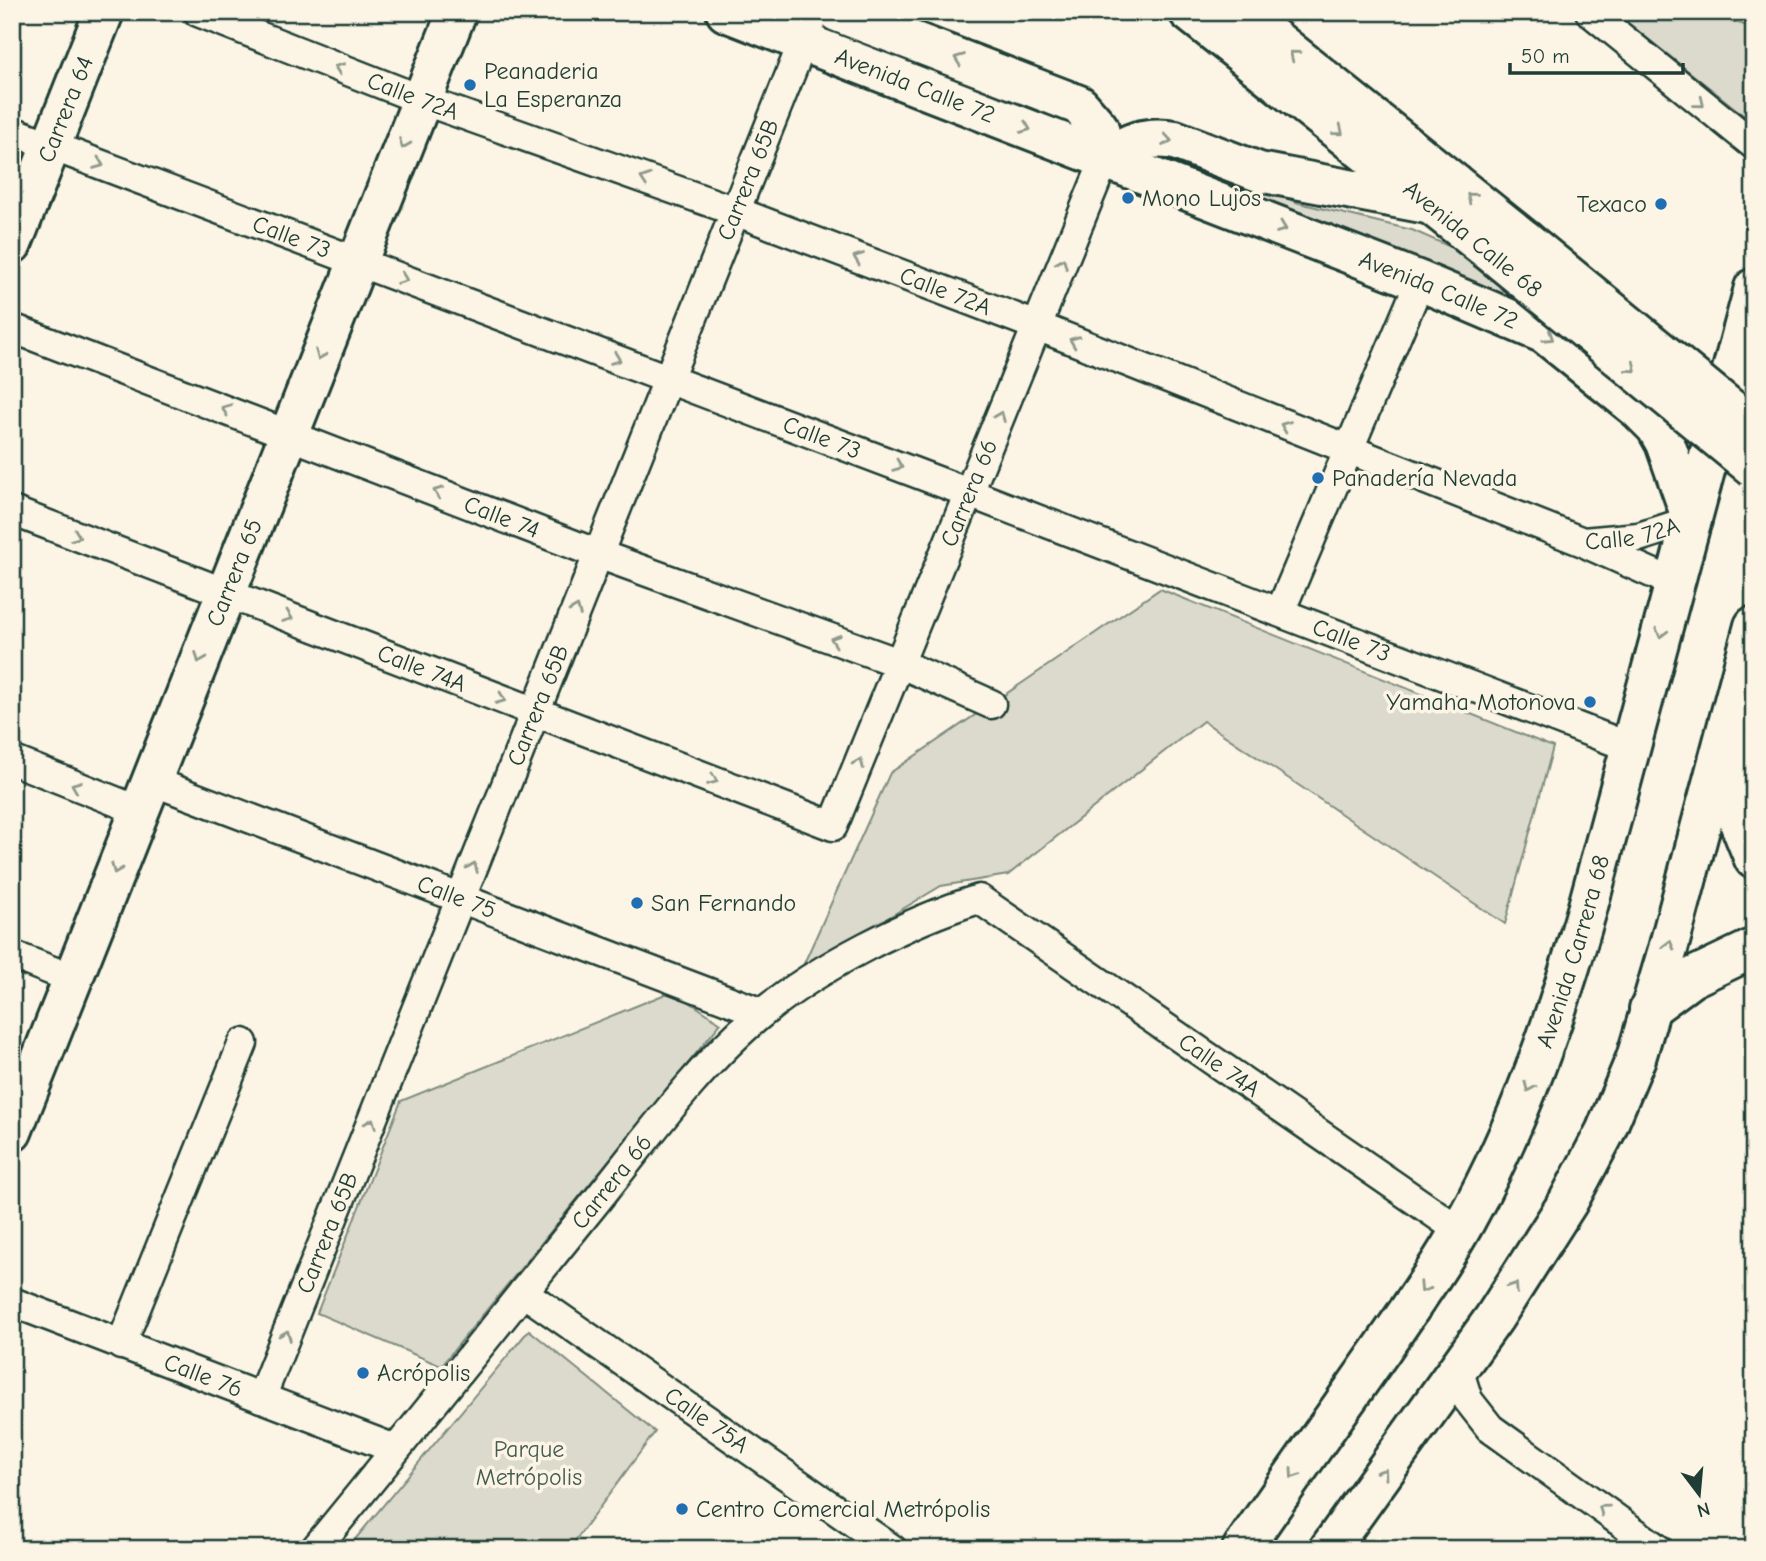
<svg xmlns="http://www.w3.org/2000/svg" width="1766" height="1561" viewBox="0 0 1766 1561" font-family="'Comic Neue',sans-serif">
<rect width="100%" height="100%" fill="#fcf5e5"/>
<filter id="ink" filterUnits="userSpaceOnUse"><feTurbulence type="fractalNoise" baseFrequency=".0143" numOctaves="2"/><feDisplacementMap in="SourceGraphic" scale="14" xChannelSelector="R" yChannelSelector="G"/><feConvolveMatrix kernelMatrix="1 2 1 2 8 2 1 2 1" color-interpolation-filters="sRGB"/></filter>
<g filter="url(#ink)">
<!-- green -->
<g fill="#dcdacc" stroke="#7e8c80" stroke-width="2">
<path d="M 1614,12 L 1703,12 L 1754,28 L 1754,103 L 1750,120 Z"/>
<path d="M 1167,158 L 1182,160 L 1299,203 L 1412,230 L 1460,251 L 1549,321 L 1154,162 Z"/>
<path d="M 1160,589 L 1553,747 L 1505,924 L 1203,721 L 1008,875 L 941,886 L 801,970 L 890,773 Z"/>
<path d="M 673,991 L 721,1023 L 441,1366 L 317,1313 L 401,1101 Z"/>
<path d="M 529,1330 L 655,1432 L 569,1549 L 347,1549 Z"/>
</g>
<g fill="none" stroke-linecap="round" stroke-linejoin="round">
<defs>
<g id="street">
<path id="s1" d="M 198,12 L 422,100 L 735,211 L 1037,326 L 1583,542 L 1639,537 L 1692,520"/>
<path d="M 1590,12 L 1754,145"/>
<path id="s2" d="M 12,131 L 969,493 L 1632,748"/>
<path id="s3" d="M 12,328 L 598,554 L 899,663 L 991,704"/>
<path id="s4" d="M 12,511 L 833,826 L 1105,159"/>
<path d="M 1589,545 L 1674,583"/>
<path d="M 1280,612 L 1420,281"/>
<path d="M 12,760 L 140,811"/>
<path id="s5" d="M 152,781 L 762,1013"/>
<path d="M 12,955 L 73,979"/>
<path id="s6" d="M 523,1292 L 892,1549"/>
<path id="s7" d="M 12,1302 L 395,1449"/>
<path d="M 121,1345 L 243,1043"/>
<path d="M 1458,1368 L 1468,1400 L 1490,1428 L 1658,1549"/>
<path id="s8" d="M 261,1398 L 815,12"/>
<path id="s9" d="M 315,1549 C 409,1435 501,1319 594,1204 C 646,1140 697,1067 761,1014 C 820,966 908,921 979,899 L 1460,1231"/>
</g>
<g id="secondary">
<path id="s10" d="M 726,12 L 1420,281 L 1545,334 L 1638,409 L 1656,427 L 1665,443 L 1692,520"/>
<path d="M 837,12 L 1079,105 L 1099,128 L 1105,159"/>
<path d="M 1189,12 L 1504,263"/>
<path d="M 1241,12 L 1525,240"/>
<path d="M 1105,159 C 1127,142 1147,135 1175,140 L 1259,172 L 1427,204"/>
<path id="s11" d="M 12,244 L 104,12"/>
<path id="s12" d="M 12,1132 L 457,12"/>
</g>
<g id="primary">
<path d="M 1734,745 L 1739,822 L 1754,859"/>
<path d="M 1649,1009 L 1691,978 L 1754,948"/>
<path id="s13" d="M 1242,1549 C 1288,1482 1335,1416 1382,1349 C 1411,1307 1441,1265 1466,1220 C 1520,1122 1556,1018 1587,910 L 1754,288"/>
<path d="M 1329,1549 L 1494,1318 L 1568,1202 L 1605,1132 L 1636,1058 L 1668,949 L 1754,626"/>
</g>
</defs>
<!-- street casing -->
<use href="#street" stroke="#1f3d34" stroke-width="33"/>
<!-- secondary casing -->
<use href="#secondary" stroke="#1f3d34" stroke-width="44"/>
<!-- primary casing -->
<use href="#primary" stroke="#1f3d34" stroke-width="44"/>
<!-- street -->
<use href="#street" stroke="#fcf5e5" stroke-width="28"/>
<!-- secondary -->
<use href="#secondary" stroke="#fcf5e5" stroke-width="38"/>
<!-- primary -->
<use href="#primary" stroke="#fcf5e5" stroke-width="38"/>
<defs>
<g id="secondary-bridge">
<path d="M 1525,240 L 1754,428"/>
<path d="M 1504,263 L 1754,468"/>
</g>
</defs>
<!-- secondary-bridge casing -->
<use href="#secondary-bridge" stroke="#1f3d34" stroke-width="44" stroke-linecap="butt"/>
<!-- secondary-bridge -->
<use href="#secondary-bridge" stroke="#fcf5e5" stroke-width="38"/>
</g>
<!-- one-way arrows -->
<defs><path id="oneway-chevron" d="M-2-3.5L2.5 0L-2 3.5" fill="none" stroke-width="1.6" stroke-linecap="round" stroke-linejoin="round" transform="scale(1.75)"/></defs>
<g stroke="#8e998c">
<use href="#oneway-chevron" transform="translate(1294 55) rotate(-141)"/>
<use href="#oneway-chevron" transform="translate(959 59) rotate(-159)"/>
<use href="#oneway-chevron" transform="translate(339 68) rotate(-159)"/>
<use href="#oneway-chevron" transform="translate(1700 103) rotate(39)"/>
<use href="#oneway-chevron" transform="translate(1026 128) rotate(21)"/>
<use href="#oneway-chevron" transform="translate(1339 131) rotate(39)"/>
<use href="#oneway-chevron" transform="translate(1167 140) rotate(9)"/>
<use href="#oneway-chevron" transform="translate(404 144) rotate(112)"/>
<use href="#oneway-chevron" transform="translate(99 164) rotate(21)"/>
<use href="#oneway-chevron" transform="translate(645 179) rotate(-161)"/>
<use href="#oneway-chevron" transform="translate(1471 197) rotate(-141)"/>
<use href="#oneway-chevron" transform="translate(1282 228) rotate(21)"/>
<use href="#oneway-chevron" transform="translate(858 258) rotate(-159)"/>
<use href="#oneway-chevron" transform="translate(1062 263) rotate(-68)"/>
<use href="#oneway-chevron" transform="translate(403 279) rotate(21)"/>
<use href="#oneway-chevron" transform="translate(1549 337) rotate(33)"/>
<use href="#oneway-chevron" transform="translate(1074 341) rotate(-158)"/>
<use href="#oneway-chevron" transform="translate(320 355) rotate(112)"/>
<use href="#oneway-chevron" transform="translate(616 359) rotate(21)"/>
<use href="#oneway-chevron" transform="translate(1632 368) rotate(40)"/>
<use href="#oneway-chevron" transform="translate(226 409) rotate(-159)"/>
<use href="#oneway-chevron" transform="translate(1000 416) rotate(-68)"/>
<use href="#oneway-chevron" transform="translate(1285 426) rotate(-158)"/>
<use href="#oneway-chevron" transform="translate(898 466) rotate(21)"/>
<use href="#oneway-chevron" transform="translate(438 492) rotate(-159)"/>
<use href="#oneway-chevron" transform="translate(76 536) rotate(21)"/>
<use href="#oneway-chevron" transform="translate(576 610) rotate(-68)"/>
<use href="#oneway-chevron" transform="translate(288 617) rotate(21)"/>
<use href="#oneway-chevron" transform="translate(1661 633) rotate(105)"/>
<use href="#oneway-chevron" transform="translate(835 640) rotate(-160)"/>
<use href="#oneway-chevron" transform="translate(200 658) rotate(112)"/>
<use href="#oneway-chevron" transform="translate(501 699) rotate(21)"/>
<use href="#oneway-chevron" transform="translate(859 763) rotate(-68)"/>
<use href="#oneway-chevron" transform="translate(713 780) rotate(21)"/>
<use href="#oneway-chevron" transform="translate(76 786) rotate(-158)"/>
<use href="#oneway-chevron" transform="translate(473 867) rotate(-68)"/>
<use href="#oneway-chevron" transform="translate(116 869) rotate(112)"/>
<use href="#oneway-chevron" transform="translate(1669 945) rotate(-75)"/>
<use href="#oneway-chevron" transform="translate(1529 1087) rotate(114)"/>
<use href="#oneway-chevron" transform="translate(371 1123) rotate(-68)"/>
<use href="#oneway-chevron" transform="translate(1514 1287) rotate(-57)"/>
<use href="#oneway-chevron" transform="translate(1424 1288) rotate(123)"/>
<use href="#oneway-chevron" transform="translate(286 1335) rotate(-68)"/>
<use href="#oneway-chevron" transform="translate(1383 1473) rotate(-55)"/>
<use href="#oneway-chevron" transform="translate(1294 1474) rotate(125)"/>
<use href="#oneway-chevron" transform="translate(1603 1509) rotate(-144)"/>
</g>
</g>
<!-- markers -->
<g fill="#1f6fb2" stroke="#fcf5e5" stroke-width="2.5">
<circle cx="470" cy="85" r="7"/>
<circle cx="1128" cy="198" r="7"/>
<circle cx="1661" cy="204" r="7"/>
<circle cx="1318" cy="478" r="7"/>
<circle cx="1590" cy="702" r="7"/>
<circle cx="637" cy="903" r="7"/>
<circle cx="363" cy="1373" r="7"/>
<circle cx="682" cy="1509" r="7"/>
</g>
<g text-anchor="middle" stroke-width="7" stroke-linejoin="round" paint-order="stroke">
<!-- poi labels -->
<g font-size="24" fill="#1f3d34" stroke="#fcf5e5" text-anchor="start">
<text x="484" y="79">Peanaderia<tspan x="484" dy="28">La Esperanza</tspan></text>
<text x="1142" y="206">Mono Lujos</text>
<text x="1647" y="212" text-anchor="end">Texaco</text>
<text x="1332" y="486">Panadería Nevada</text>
<text x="1576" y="710" text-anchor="end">Yamaha Motonova</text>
<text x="651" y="911">San Fernando</text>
<text x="377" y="1381">Acrópolis</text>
<text x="696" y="1517">Centro Comercial Metrópolis</text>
</g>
<!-- street labels -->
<g font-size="24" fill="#1f3d34" stroke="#fcf5e5">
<text dy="8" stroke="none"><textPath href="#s10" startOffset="203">Avenida Calle 72</textPath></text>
<text dy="8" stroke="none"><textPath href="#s1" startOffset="231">Calle 72A</textPath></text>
<text dy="8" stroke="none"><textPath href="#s11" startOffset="145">Carrera 64</textPath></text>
<text dy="8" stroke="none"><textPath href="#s8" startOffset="1312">Carrera 65B</textPath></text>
<text dy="8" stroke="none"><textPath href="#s2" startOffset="299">Calle 73</textPath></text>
<text transform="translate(1473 239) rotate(39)" y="8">Avenida Calle 68</text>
<text dy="8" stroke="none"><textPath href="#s10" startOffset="765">Avenida Calle 72</textPath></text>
<text dy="8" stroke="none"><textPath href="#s1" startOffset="798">Calle 72A</textPath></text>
<text dy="8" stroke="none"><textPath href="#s2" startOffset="866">Calle 73</textPath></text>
<text dy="8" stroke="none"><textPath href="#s4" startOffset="1239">Carrera 66</textPath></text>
<text dy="8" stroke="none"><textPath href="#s3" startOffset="525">Calle 74</textPath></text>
<text dy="8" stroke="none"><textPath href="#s1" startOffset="1533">Calle 72A</textPath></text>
<text dy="8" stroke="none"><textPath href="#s12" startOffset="602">Carrera 65</textPath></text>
<text dy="8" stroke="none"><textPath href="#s2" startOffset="1433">Calle 73</textPath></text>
<text dy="8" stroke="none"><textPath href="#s4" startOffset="439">Calle 74A</textPath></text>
<text dy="8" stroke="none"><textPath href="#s8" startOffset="746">Carrera 65B</textPath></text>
<text dy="8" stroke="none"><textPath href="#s5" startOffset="326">Calle 75</textPath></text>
<text dy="8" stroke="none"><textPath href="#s13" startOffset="688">Avenida Carrera 68</textPath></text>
<text dy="8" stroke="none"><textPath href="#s9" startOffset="1237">Calle 74A</textPath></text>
<text dy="8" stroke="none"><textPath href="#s9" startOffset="472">Carrera 66</textPath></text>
<text dy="8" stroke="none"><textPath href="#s8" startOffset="178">Carrera 65B</textPath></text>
<text dy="8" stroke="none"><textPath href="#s7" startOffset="205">Calle 76</textPath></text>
<text dy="8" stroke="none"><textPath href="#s6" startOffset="224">Calle 75A</textPath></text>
</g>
<!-- park labels -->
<g font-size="24" fill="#455c52" stroke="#fcf5e5">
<text x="529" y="1457">Parque<tspan x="529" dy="28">Metrópolis</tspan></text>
</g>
</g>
<!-- margin -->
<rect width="1766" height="1561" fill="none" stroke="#fcf5e5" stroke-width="42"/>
<rect x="21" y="21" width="1724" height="1519" fill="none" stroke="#1f3d34" stroke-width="2.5" filter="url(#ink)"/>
<!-- north arrow -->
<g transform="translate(1699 1494) rotate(164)" stroke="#fcf5e5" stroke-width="5" paint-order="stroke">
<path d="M0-5L12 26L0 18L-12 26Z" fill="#1f3d34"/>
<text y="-10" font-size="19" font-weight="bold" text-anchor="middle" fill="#1f3d34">N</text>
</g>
<!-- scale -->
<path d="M1510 63v10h173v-10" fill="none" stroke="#1f3d34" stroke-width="3.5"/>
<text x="1521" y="63" font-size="21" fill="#1f3d34" stroke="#fcf5e5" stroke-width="5" paint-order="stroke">50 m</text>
</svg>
